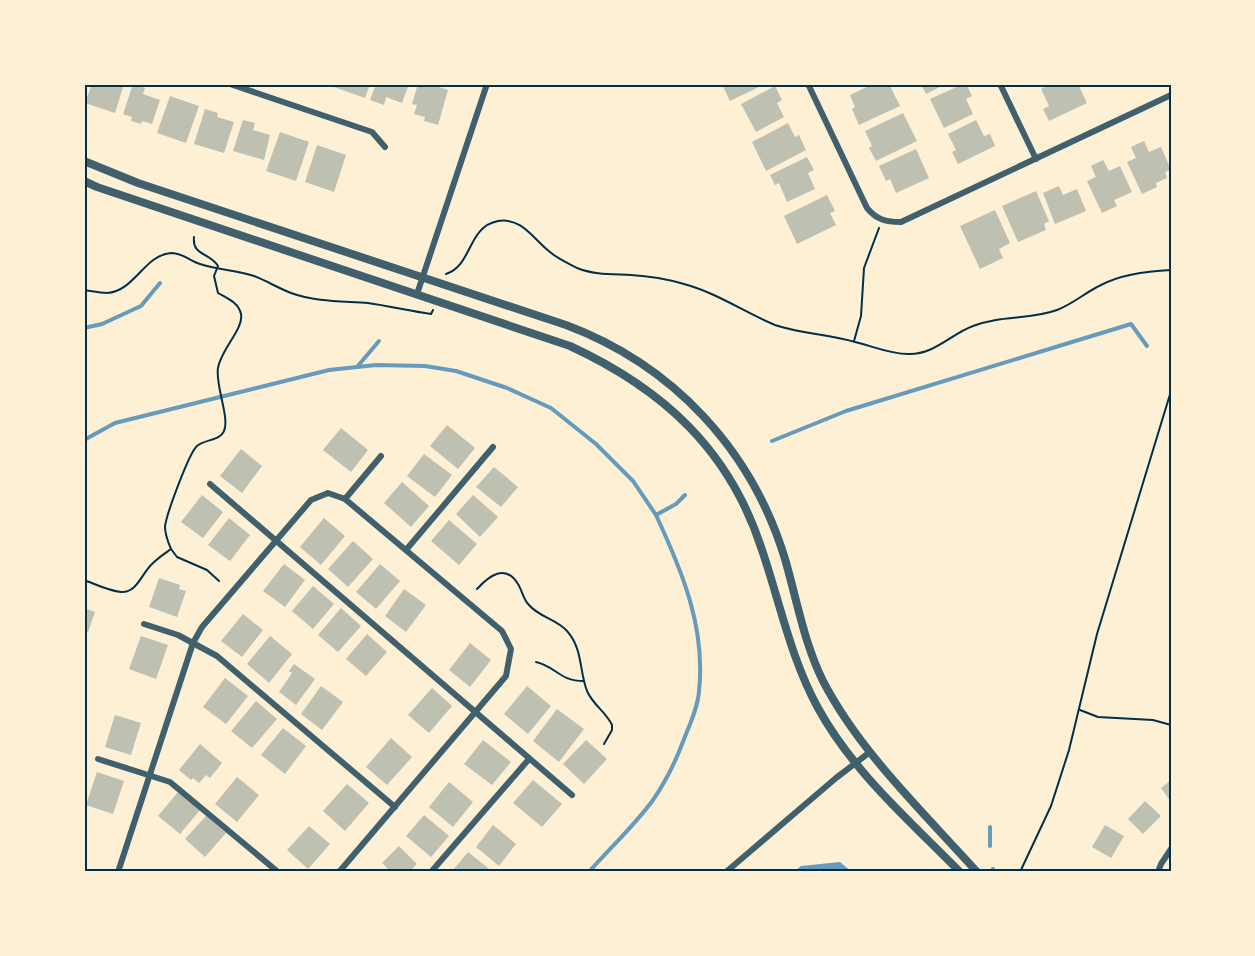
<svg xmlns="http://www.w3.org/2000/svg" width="1255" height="956" viewBox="0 0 1255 956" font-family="Figtree,sans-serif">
<rect width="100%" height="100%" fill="#fdf0d5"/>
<!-- water -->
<path fill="#669bbc" d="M 840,862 L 852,872 L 794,872 L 801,866 Z"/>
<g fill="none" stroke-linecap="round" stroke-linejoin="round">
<!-- stream -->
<g stroke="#669bbc" stroke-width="4">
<path d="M 84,328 L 102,324 L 141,306 L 160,283"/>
<path d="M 357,367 L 379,341"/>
<path d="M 84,440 L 115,423 L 329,370 L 376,365 L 425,366 L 456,371 L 507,388 L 551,408 L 596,444 L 633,481 L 656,515 L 676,504 L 685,495"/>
<path d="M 772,441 L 846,411 L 1131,324 L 1147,346"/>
<path d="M 990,827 L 990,846"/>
<path d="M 589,872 C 609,849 635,825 653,800 C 666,781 676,761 684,739 C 690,724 698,707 699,691 C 706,628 682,571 656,515"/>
<path d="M 992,872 L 993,869"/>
</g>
</g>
<!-- building -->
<g fill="#bec0b2">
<path d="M 92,84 L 124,84 L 115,113 L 85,103 Z"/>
<path d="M 133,84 L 145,88 L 143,94 L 160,100 L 152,124 L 142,121 L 141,124 L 131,121 L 132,117 L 123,114 Z"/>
<path d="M 335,84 L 370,84 L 365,98 L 334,87 Z"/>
<path d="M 376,84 L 409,84 L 402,103 L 386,97 L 384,105 L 370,100 Z"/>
<path d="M 418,84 L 430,84 L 448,90 L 438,125 L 424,121 L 425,117 L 414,114 L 417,105 L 412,104 Z"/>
<path d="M 722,84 L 765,84 L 730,101 Z"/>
<path d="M 873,84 L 889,84 L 900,106 L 859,125 L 852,109 L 855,107 L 850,95 Z"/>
<path d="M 921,84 L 946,84 L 926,94 Z"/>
<path d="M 963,84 L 966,84 L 972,96 L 966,99 L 973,114 L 944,128 L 930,99 Z"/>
<path d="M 1051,84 L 1078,84 L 1087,103 L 1049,121 L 1043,109 L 1049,106 L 1041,89 Z"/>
<path d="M 775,86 L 782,100 L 777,103 L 784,117 L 756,132 L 741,104 Z"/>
<path d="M 170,96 L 199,106 L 186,143 L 157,133 Z"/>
<path d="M 205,109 L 218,113 L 217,117 L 234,122 L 224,153 L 194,144 Z"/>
<path d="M 903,113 L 917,141 L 876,161 L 869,148 L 872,146 L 865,131 Z"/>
<path d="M 243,120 L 255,123 L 253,130 L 270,135 L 264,160 L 233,151 Z"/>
<path d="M 976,120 L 984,136 L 990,134 L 995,146 L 958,164 L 952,152 L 956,150 L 948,134 Z"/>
<path d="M 788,123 L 795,137 L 799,135 L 806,150 L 766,171 L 752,142 Z"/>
<path d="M 280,132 L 309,142 L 296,181 L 266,171 Z"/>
<path d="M 1144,141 L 1149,152 L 1161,147 L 1171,170 L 1165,172 L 1167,178 L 1156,183 L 1157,187 L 1142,194 L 1127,162 L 1136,158 L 1131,147 Z"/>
<path d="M 317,145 L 346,155 L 334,192 L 305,182 Z"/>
<path d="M 916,149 L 929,178 L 896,193 L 890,179 L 886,181 L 879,166 Z"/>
<path d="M 807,157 L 814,170 L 808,173 L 815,189 L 787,202 L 779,183 L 775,185 L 770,175 Z"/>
<path d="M 1103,160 L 1109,171 L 1120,166 L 1132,192 L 1114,200 L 1117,206 L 1102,213 L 1087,181 L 1096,177 L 1091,166 Z"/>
<path d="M 1059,186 L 1063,195 L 1077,189 L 1086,211 L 1055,224 L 1043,193 Z"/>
<path d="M 1036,191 L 1049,221 L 1044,224 L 1046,230 L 1018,242 L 1002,206 Z"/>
<path d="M 827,195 L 835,211 L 830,213 L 836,225 L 797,244 L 784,216 Z"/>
<path d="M 995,210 L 1010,243 L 999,249 L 1003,258 L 980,269 L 960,226 Z"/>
<path d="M 447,425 L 475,448 L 458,469 L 430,446 Z"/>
<path d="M 341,428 L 368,450 L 351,472 L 323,450 Z"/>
<path d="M 241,449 L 262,466 L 242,493 L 220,476 Z"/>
<path d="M 424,454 L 452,475 L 435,497 L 407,476 Z"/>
<path d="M 494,467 L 518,487 L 501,507 L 476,487 Z"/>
<path d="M 402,482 L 429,506 L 411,527 L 384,503 Z"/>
<path d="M 202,495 L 223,512 L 203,538 L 181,522 Z"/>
<path d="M 473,495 L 498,517 L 480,537 L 456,514 Z"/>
<path d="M 229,518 L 250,535 L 230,561 L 208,545 Z"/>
<path d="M 324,518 L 345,536 L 321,565 L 300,547 Z"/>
<path d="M 449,520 L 477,544 L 459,565 L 431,541 Z"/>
<path d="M 353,541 L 373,559 L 348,587 L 328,569 Z"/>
<path d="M 284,564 L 305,580 L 285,607 L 263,591 Z"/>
<path d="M 380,564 L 400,581 L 376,609 L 356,592 Z"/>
<path d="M 159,578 L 180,585 L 179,589 L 186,591 L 177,617 L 149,607 Z"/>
<path d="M 313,586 L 334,604 L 313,629 L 292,611 Z"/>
<path d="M 404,589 L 426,605 L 406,632 L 385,616 Z"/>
<path d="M 84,608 L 95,612 L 88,632 L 84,631 Z"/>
<path d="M 341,608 L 361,626 L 338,652 L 318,635 Z"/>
<path d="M 243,614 L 263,630 L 242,657 L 221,641 Z"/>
<path d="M 367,634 L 387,652 L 366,676 L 346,659 Z"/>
<path d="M 141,636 L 168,645 L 156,679 L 129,669 Z"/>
<path d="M 270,636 L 292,654 L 269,683 L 247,664 Z"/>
<path d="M 470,643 L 491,660 L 470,687 L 449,670 Z"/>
<path d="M 294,664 L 315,679 L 296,705 L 279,692 L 292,673 L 289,671 Z"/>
<path d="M 225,678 L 248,696 L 226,724 L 203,707 Z"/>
<path d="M 321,686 L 343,702 L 322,730 L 301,714 Z"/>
<path d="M 527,686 L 551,706 L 528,734 L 504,714 Z"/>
<path d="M 432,688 L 452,706 L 429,733 L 408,715 Z"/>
<path d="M 256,701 L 277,719 L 252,748 L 231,731 Z"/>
<path d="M 557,709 L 584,729 L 559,762 L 533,741 Z"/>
<path d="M 115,715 L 141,723 L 131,755 L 105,747 Z"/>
<path d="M 283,728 L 306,746 L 285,774 L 261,755 Z"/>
<path d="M 391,738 L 412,757 L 387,785 L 366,767 Z"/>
<path d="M 483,740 L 511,762 L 492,785 L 464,764 Z"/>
<path d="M 586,740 L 607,759 L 584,784 L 563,764 Z"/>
<path d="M 200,744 L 222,763 L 210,778 L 206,775 L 199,783 L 193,778 L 191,780 L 179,770 Z"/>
<path d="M 97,772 L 124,781 L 113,814 L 86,805 Z"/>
<path d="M 237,777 L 259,795 L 237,822 L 215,804 Z"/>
<path d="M 533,780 L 562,804 L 542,827 L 513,803 Z"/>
<path d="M 1171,780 L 1171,802 L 1161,788 Z"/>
<path d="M 449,782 L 473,802 L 453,827 L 429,807 Z"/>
<path d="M 347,784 L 369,803 L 345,831 L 323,811 Z"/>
<path d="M 178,792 L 200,810 L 180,834 L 158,816 Z"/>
<path d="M 1145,801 L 1161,816 L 1143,834 L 1128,819 Z"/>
<path d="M 424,815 L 449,836 L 431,857 L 406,836 Z"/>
<path d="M 206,816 L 226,833 L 205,857 L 185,839 Z"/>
<path d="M 493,825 L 516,844 L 499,866 L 476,847 Z"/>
<path d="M 1105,825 L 1124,836 L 1111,858 L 1092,847 Z"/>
<path d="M 309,826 L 330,844 L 308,869 L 287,850 Z"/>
<path d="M 399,846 L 417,864 L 409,872 L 391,872 L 382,863 Z"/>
<path d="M 468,852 L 493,872 L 456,872 L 453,870 Z"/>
</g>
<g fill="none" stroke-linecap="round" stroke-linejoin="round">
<!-- path -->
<g stroke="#003049" stroke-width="2">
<path d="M 446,274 C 473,265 467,227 498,221 C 522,217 534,240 550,252 C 558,259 568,263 577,268 C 594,275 613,274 631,275 C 649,276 667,279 684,284 C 717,293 744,312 775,325 C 801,334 829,334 855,342 C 872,346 890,354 908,354 C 934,355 951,334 973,326 C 1001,315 1030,320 1057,310 C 1073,304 1086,292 1101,285 C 1122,274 1147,271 1171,270"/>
<path d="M 84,290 C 91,291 100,293 107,293 C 135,291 144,255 171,253 C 183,253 190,261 200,264 C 218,270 236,270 254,276 C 267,281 278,288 291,293 C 316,302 343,301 368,303 C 389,306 410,311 431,314 L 433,310"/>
<path d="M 854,341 L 861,316 L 864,268 L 879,228"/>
<path d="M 171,549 L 177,557 L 207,570 L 219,581"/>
<path d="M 84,580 C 95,584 109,591 121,592 C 137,593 142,573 152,564 C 158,558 164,554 171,549 C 168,542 165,534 165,527 C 166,515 189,453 197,446 C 205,439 220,441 224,431 C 230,418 215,385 218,368 C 221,349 244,329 241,314 C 239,303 227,298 218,293 L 214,276 L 218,266 C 209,252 192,256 194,237"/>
<path d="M 477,589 C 489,576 505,563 518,584 C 522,590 523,599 529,605 C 539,617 556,619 567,631 C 583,649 579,670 587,691 C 593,705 606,712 612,725 L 612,730 L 604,744"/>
<path d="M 536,662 C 557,667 559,681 584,681"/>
<path d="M 1080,710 L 1098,717 L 1153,720 L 1171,725"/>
<path d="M 1020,872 L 1051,806 L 1069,750 L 1097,634 L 1171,391"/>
</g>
<!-- minor -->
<g stroke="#3f606c" stroke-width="6">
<path d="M 230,84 L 372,132 L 385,147"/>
<path d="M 808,84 L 867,208 C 877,220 886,222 901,222 L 1171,95"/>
<path d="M 1000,84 L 1036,159"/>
<path d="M 417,294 L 487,84"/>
<path d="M 210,484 L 572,795"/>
<path d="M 345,499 L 381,456"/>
<path d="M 406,550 L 493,447"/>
<path d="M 144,624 L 178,635 L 217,656 L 395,807"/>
<path d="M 98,759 L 170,782 L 278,872"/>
<path d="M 118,872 L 193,643 L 202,627 L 311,500 L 328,493 L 345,499 L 502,631 L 511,649 L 506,676 L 339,872"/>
<path d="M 431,872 L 529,759"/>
<path d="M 726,872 L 836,778 L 870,752"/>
<path d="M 1158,872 L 1161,864 L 1171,849"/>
</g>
<!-- tertiary -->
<g stroke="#3f606c" stroke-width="8">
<path d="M 84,161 L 138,183 L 566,325 C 673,365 752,450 785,559 C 797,600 804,643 823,681 C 859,751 924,813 977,872"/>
<path d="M 84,181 L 97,187 L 570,346 C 663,389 730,450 762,550 C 780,603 791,659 818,708 C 853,772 910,821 960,872"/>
</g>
</g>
<!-- border -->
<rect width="1255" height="956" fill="none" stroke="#fdf0d5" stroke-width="171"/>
<rect x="86" y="86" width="1084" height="784" fill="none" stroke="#003049" stroke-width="2"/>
</svg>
